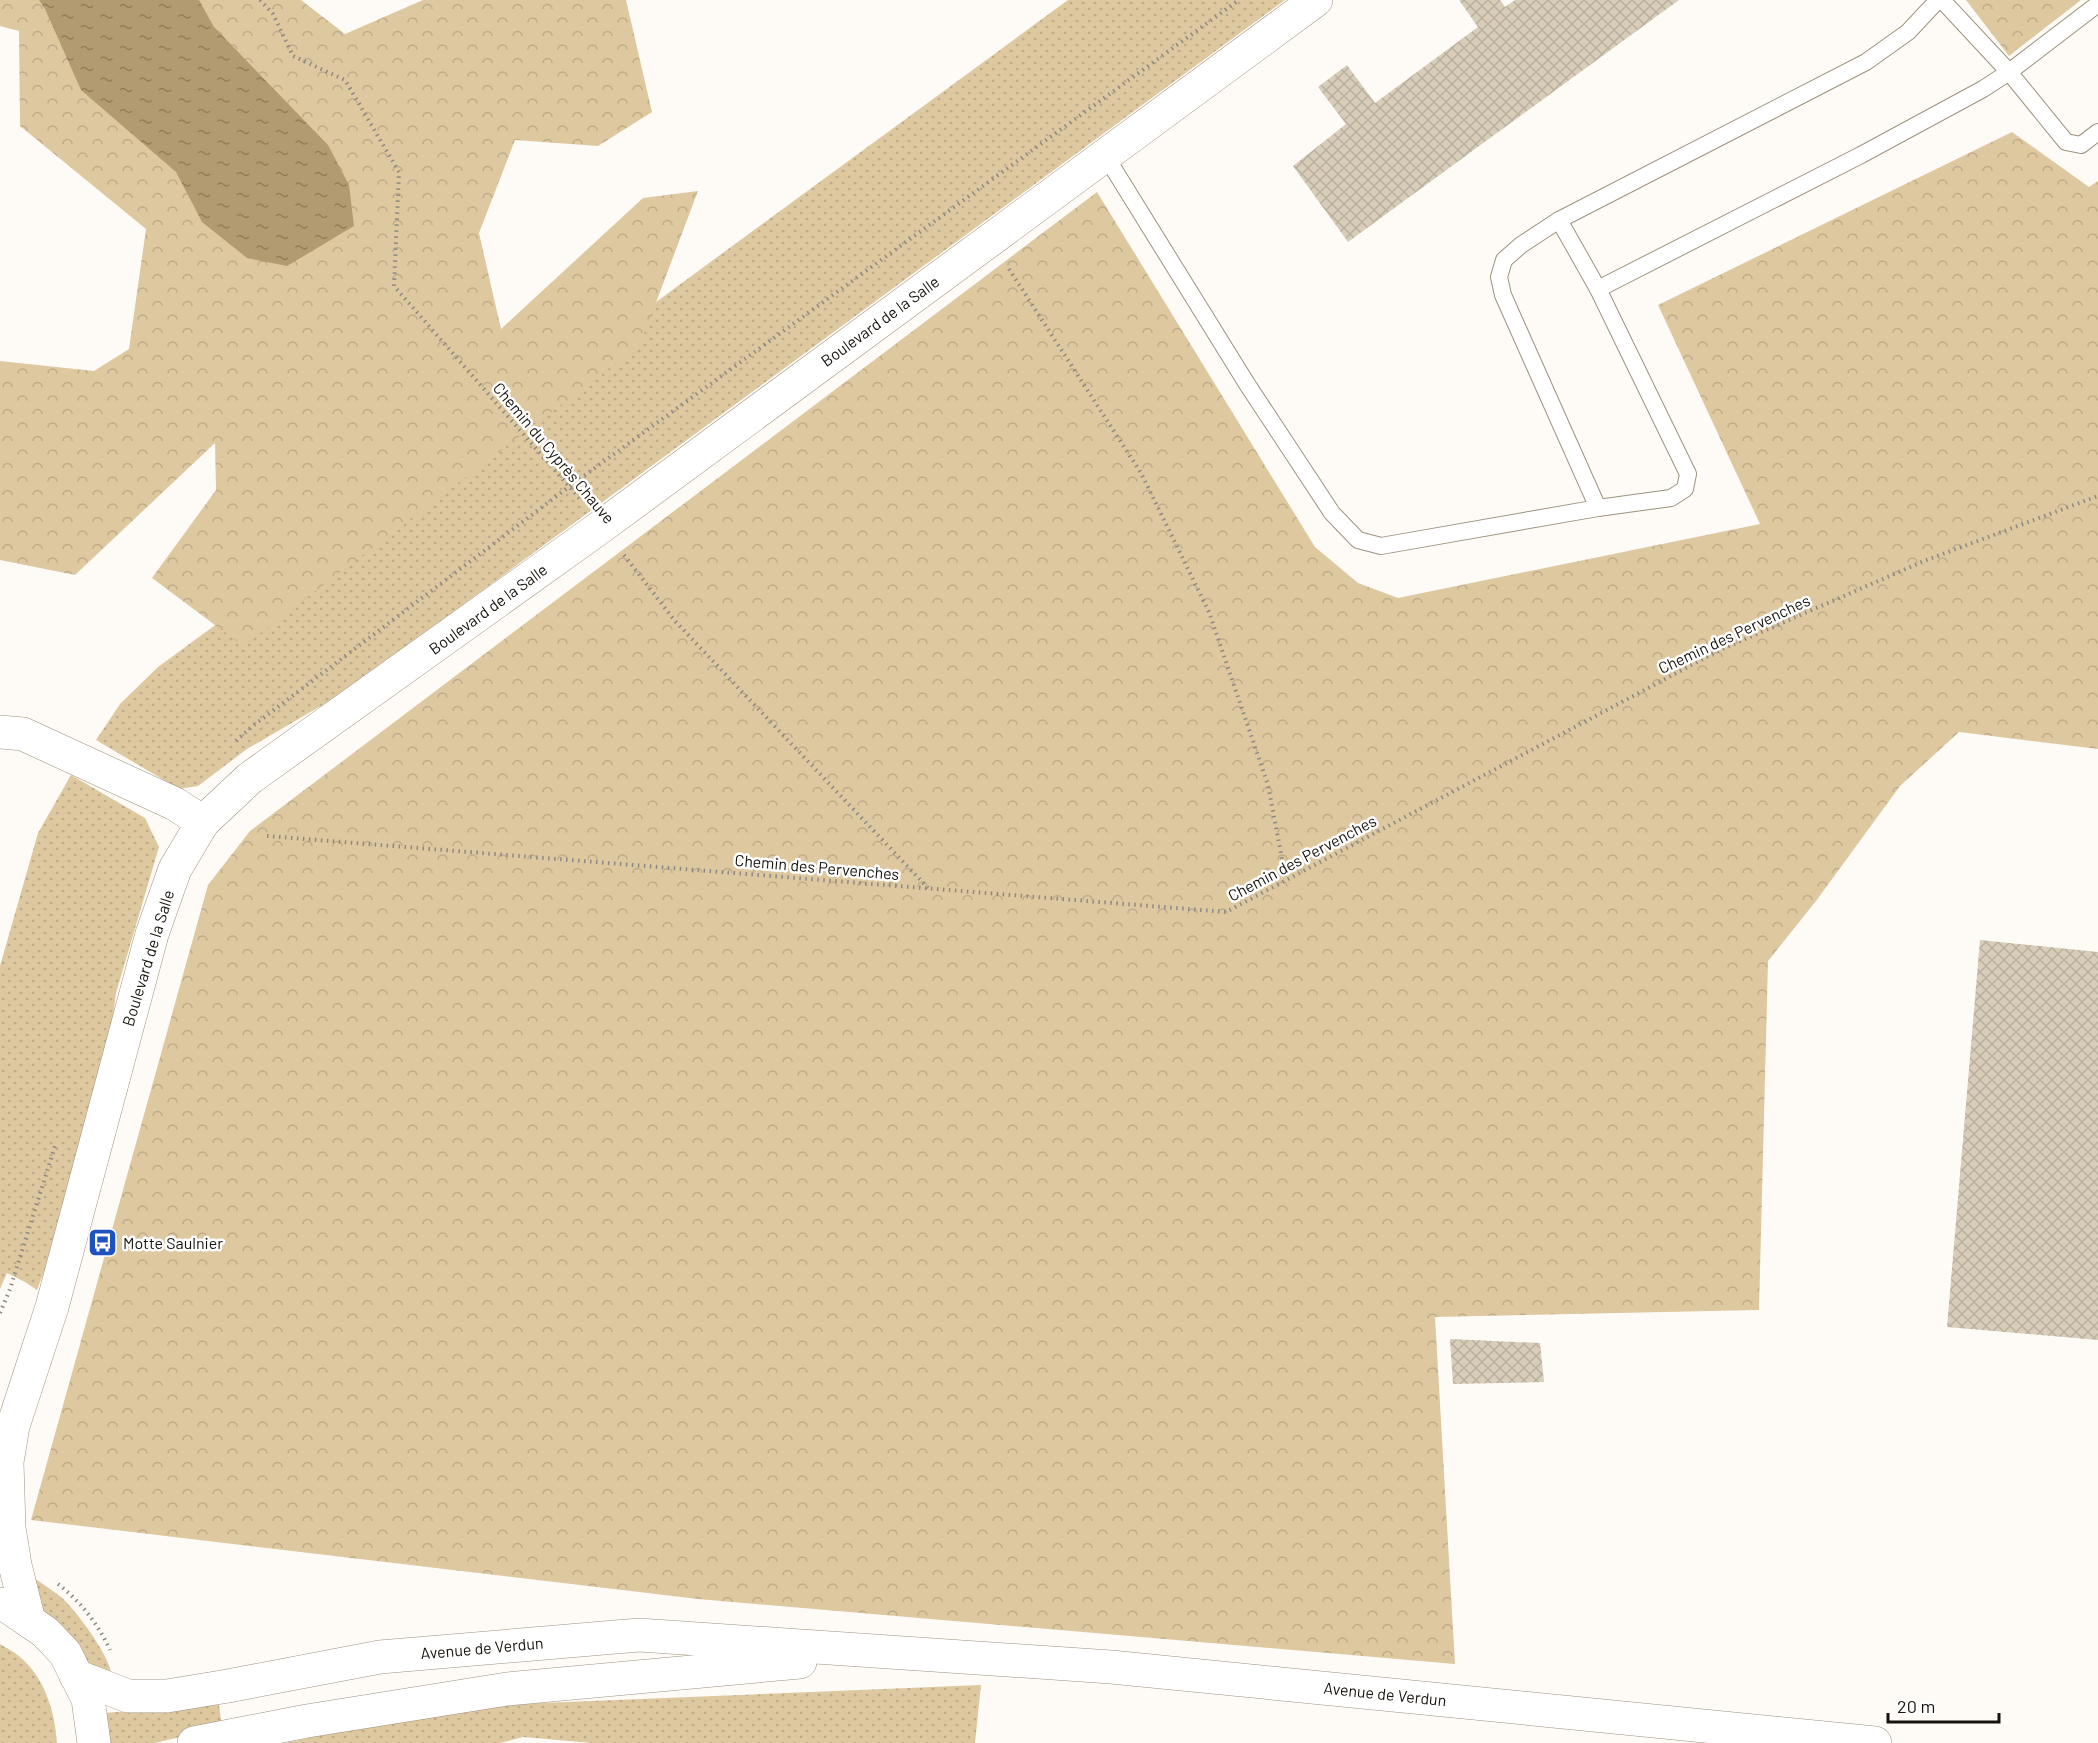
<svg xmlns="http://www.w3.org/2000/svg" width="2098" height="1743" viewBox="0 0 2098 1743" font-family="Barlow,sans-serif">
<defs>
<pattern id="grass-dots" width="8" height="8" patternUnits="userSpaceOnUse" patternTransform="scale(1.5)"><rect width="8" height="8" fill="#dec8a0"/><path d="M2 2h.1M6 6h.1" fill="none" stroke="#beab89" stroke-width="1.8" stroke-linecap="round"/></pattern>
<pattern id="forest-crowns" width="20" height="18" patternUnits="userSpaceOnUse" patternTransform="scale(1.5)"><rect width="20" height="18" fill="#dec8a0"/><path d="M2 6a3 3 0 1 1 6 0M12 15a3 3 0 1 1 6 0" fill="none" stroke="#beab89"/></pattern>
<pattern id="water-ripples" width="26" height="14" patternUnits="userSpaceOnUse" patternTransform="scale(1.5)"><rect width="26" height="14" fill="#b29b70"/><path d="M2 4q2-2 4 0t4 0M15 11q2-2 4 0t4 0" fill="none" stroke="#907d5a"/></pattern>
<pattern id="building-cross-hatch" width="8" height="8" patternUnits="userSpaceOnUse" patternTransform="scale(1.5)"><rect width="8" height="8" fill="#d8cdb8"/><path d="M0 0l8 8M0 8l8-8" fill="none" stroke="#b9af9d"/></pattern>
</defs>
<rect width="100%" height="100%" fill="#fefbf7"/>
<!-- grass -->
<g fill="url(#grass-dots)">
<path d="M 1068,0 L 1285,0 L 343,693 L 247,749 L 198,786 L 179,789 L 96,740 L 120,704 L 158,667 Z"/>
<path d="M 71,775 L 145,818 L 159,847 L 116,993 L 109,1048 L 64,1219 L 37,1290 L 25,1282 L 7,1273 L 0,1289 L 0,966 L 38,833 Z"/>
<path d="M 34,1578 C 43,1584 52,1590 61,1597 C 75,1609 110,1656 111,1674 L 89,1663 L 41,1608 Z"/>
<path d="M 0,1644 C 6,1648 15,1652 20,1657 C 45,1678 55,1712 57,1743 L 0,1743 Z"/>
<path d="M 981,1685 L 975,1743 L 592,1743 L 523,1737 L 500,1743 L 285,1743 L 346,1730 L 518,1704 Z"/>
<path d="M 219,1705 L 222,1727 L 155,1743 L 105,1743 L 102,1713 Z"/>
</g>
<!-- forest -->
<g fill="url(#forest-crowns)">
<path d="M 0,0 L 301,0 L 345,34 L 423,0 L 626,0 L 652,112 L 598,146 L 515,140 L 479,233 L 501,329 L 643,198 L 698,191 L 640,345 L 243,646 L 152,578 L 216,490 L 215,443 L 75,575 L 0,560 L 0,361 L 94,371 L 129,349 L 146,229 L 20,126 L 19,31 L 0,26 Z"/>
<path d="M 1966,0 L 2081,0 L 2009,56 Z"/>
<path d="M 2012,132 L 2089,187 L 2098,181 L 2098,749 L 1959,732 L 1900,786 L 1816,901 L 1768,961 L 1759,1310 L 1435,1317 L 1455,1664 L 698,1599 L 31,1520 L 208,885 L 250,831 L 1097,192 L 1315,547 L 1358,583 L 1398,598 L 1760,524 L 1658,305 Z"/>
</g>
<!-- water -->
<path fill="url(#water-ripples)" d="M 39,0 L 199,0 L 214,27 L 328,145 L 349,185 L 354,226 L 287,266 L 247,258 L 202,222 L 176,172 L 81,90 L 45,9 Z"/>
<!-- building -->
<g fill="url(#building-cross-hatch)">
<path d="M 1459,0 L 1500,0 L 1505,7 L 1515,0 L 1679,0 L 1348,242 L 1293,166 L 1346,124 L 1318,87 L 1347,65 L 1375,103 L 1478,27 Z"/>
<path d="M 1980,940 L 2098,952 L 2098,1340 L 1947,1327 Z"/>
<path d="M 1450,1339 L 1540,1343 L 1544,1382 L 1453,1384 Z"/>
</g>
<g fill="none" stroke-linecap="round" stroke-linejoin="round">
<defs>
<g id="service">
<path d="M 1942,0 L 2009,72 L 2066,142 L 2081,145 L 2098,132"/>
<path d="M 1105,155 L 1247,384 L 1332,513 L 1358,540 L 1381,546 L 1598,508 L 1671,498 L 1685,489 L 1688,474 L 1598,289 L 1559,220"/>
<path d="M 1598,289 L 1861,155 L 1983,89 L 2009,72 L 2098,4"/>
<path d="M 1598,508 L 1503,295 L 1499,277 L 1504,260 L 1521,245 L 1559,220 L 1866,62 L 1908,32 L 1938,0"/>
</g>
<g id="minor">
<path d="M 0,732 L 23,734 L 175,804 L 203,822"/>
<path d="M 29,1621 L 15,1565 L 9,1528 L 7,1462 L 13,1426 L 52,1307 L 152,934 L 175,869 L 203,822 L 250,778 L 602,526 L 1316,0"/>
</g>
<g id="primary">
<path d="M 0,1604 L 7,1606 L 45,1632 L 65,1653 L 88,1699 L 94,1743"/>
<path d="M 76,1676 L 128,1696 L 167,1696 L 228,1686 L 380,1657 L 639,1635 L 1111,1667 L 1875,1743"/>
<path d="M 194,1743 L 307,1721 L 507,1689 L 800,1662"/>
</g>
</defs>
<!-- service casing -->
<use href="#service" stroke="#9d927e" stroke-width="18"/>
<!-- minor casing -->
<use href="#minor" stroke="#9d927e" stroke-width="34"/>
<!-- primary casing -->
<use href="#primary" stroke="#9d927e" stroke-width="34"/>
<!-- path -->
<g stroke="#8c8983" stroke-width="4" stroke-dasharray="1.5 4.5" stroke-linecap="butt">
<path d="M 260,0 L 273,14 L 293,56 L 345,80 L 399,172 L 394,286 L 580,499"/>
<path d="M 1009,269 L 1141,473 L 1209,612 L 1268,785 L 1286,880"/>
<path d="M 624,555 L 675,621 L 928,888"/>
<path d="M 236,741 L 254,725 L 570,486 L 1239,0"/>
<path d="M 267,836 L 1226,912 L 1718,651 L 1924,561 L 2098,496"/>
<path d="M 0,1313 L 10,1289 L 56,1143"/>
<path d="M 58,1584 C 81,1602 98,1624 110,1650"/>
</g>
<!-- service -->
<use href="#service" stroke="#fff" stroke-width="16"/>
<!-- minor -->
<use href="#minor" stroke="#fff" stroke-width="33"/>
<!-- primary -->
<use href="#primary" stroke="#fff" stroke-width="33"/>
</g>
<!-- icons -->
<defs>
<symbol id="bus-square" viewBox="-11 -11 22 22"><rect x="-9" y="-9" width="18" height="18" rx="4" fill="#1e52bf" stroke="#fff"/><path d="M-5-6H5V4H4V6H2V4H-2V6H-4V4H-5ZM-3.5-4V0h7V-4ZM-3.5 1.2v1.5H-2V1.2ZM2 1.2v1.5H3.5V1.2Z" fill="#fff"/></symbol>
</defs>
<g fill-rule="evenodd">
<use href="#bus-square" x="86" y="1226" width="33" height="33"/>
</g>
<g text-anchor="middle" stroke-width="5" stroke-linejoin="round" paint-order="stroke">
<!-- street labels -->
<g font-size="16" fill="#17130c" stroke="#fff">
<text transform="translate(880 321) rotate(-36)" y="6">Boulevard de la Salle</text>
<text transform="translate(554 453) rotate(50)" y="6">Chemin du Cyprès Chauve</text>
<text transform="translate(488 609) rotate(-36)" y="6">Boulevard de la Salle</text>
<text transform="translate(1734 634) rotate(-25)" y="6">Chemin des Pervenches</text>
<text transform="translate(1302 858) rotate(-28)" y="6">Chemin des Pervenches</text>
<text transform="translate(817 867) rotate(5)" y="6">Chemin des Pervenches</text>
<text transform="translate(148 958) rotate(-73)" y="6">Boulevard de la Salle</text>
<text transform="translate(482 1648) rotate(-5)" y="6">Avenue de Verdun</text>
<text transform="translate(1385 1694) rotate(6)" y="6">Avenue de Verdun</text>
</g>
<!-- poi labels -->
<g font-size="16" fill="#17130c" stroke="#fff" text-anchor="start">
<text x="123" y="1249">Motte Saulnier</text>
</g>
</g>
<!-- scale -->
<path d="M1888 1713v9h111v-9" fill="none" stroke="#17130c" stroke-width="3"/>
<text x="1897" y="1713" font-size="18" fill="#17130c" stroke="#ffffff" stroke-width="4.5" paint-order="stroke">20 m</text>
</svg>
